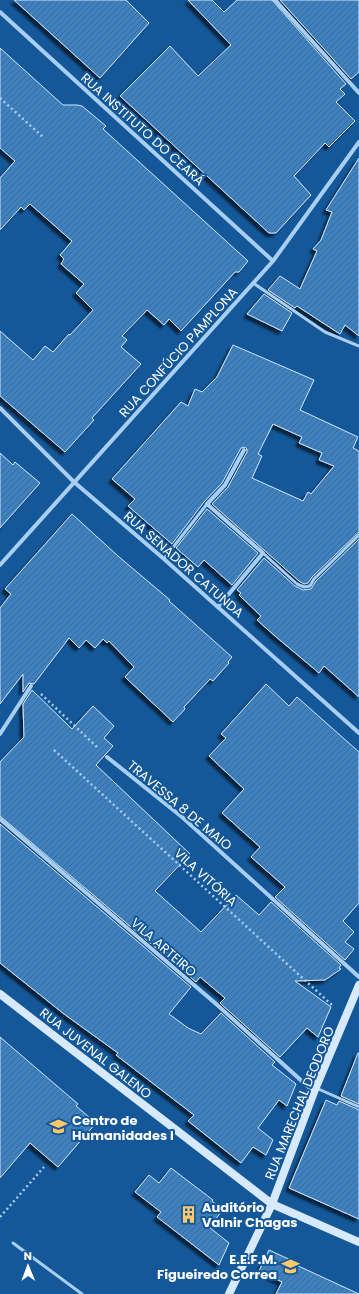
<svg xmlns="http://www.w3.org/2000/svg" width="359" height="1294" viewBox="0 0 359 1294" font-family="Poppins,sans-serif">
<defs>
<pattern id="building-hatch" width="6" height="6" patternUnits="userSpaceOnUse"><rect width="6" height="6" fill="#3d81c1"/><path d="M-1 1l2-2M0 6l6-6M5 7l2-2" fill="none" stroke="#44698c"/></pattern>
<filter id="shadow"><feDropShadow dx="-3.5" dy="3.5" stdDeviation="1" flood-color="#0009"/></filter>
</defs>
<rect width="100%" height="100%" fill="#14589a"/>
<!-- building -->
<g fill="url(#building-hatch)" stroke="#d0e8fd" fill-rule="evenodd" filter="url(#shadow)">
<path d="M 14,0 L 126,0 L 149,23 L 100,78 Z"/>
<path d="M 188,0 L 212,0 L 224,12 L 237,0 L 272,0 L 346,84 L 340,89 L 345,94 L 336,102 L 355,121 L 329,147 L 325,143 L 294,176 L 311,195 L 276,233 L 269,233 L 120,96 L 170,46 L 198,76 L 231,45 Z"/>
<path d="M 280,0 L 359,0 L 359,72 L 351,79 Z"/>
<path d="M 0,48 L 63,105 L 77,105 L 82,106 L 106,126 L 103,129 L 248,261 L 239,272 L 235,272 L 181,331 L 169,319 L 164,325 L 147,310 L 122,336 L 127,340 L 121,347 L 141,364 L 92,418 L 94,420 L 65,452 L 0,396 L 0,331 L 33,360 L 45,346 L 53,352 L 69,334 L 70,335 L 93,310 L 76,293 L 84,284 L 61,264 L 64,259 L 60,255 L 72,241 L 30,204 L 24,210 L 21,207 L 0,230 L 0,178 L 15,161 L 0,148 Z"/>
<path d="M 359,158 L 359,336 L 345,325 L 340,334 L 297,306 L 295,308 L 268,290 L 280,276 L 300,289 L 317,251 L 313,249 L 321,240 L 332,212 L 326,210 Z"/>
<path d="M 264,294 L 292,313 L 282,331 L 247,314 Z"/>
<path d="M 233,345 L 314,380 L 300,410 L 358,437 L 353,448 L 359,451 L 359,532 L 312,577 L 308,583 L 304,584 L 299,581 L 212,504 L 228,487 L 247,452 L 247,449 L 245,447 L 241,448 L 222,483 L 204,502 L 172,544 L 128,506 L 135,499 L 112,479 L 181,402 L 188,406 L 195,389 L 202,392 L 217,377 ZM 273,424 L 302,437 L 299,443 L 322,453 L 319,460 L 334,466 L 311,494 L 308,492 L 303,501 L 252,478 L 262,456 L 258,454 Z"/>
<path d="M 0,453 L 13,465 L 15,462 L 40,483 L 0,528 Z"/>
<path d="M 207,509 L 258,553 L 232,585 L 204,560 L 198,567 L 176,548 Z"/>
<path d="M 72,514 L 118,556 L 170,600 L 169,601 L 232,657 L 228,662 L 229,663 L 213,681 L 210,679 L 184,707 L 185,709 L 173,722 L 125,677 L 134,667 L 109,641 L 107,643 L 103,639 L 95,648 L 86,640 L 79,648 L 69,638 L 34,684 L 29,683 L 23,692 L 23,674 L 0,704 L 0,608 L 11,594 L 5,589 Z"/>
<path d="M 359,539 L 359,697 L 324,666 L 319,673 L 275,636 L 257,620 L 261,616 L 239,595 L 241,593 L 237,590 L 264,558 L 295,586 L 303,590 L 311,589 L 316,581 Z"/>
<path d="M 266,684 L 289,706 L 297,697 L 359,752 L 359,903 L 343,921 L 354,932 L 345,942 L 354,949 L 345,960 L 275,897 L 285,887 L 251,857 L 260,847 L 222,813 L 244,789 L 209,756 L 226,738 L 221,734 Z"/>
<path d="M 32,690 L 72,729 L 93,706 L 114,726 L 104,738 L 113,746 L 96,765 L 190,854 L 155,891 L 201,932 L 236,895 L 259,915 L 271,902 L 341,965 L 339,968 L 341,969 L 325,980 L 295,981 L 331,1007 L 318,1037 L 307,1028 L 280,1057 L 220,1003 L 225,998 L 200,977 L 196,982 L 0,816 L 0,762 L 24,737 L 23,704 Z"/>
<path d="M 0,824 L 191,987 L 169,1014 L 188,1028 L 201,1034 L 221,1013 L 275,1062 L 272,1065 L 296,1084 L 287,1106 L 279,1100 L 258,1128 L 273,1140 L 266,1155 L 253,1147 L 241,1163 L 188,1121 L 194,1115 L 116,1055 L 118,1053 L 64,1014 L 0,963 Z"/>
<path d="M 0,1037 L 78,1104 L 76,1106 L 96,1123 L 58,1167 L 30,1143 L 0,1178 Z"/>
<path d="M 358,1053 L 359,1053 L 359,1104 L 341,1096 Z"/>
<path d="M 326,1100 L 337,1105 L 339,1101 L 359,1110 L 359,1219 L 289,1188 Z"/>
<path d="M 171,1168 L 213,1200 L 212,1201 L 223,1210 L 209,1227 L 229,1243 L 219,1265 L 157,1217 L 161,1212 L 135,1192 L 149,1175 L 159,1183 Z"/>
<path d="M 269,1250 L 295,1262 L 294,1264 L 359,1294 L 276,1294 L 282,1282 L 259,1271 Z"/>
</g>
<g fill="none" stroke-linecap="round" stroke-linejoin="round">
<!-- path -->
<g stroke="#a8cff3" stroke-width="2.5" stroke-dasharray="2 3" stroke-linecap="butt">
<path d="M 0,98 L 43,137"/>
<path d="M 41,694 L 98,748"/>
<path d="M 54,750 L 333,1006"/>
<path d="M 0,1217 L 44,1167"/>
</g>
<!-- lane -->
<g stroke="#a8cff3" stroke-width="3">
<path d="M 253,283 L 325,332 L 359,346"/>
<path d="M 263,553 L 297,584 L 304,587 L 310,586 L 314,579 L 359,535"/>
<path d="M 164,559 L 207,504"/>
<path d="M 316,1088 L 359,1107"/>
<path d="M 13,1243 L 82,1294"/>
</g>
<!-- street -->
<g stroke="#a8cff3" stroke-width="4">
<path d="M 275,0 L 359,93"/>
<path d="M 0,12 L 273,261"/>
<path d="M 0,408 L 74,482 L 164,559 L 359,733"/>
<path d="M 0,565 L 273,261 L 359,142"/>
<path d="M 218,607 L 263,553 L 207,504 L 225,485 L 244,450"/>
<path d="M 0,734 L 31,686"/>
<path d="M 107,757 L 182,817 L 359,977"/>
<path d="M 0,819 L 215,1003 L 314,1092"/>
</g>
<!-- secondary -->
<g stroke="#d7eafd" stroke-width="8">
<path d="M 0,994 L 272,1204 L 359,1242"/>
<path d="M 229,1294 L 272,1204 L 314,1092 L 359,985"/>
</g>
</g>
<!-- icons -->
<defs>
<symbol id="university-bare" viewBox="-9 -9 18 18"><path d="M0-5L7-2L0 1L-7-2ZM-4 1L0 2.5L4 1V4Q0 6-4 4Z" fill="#ffc96a" stroke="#14589a" stroke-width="2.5" paint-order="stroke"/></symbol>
<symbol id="building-bare" viewBox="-9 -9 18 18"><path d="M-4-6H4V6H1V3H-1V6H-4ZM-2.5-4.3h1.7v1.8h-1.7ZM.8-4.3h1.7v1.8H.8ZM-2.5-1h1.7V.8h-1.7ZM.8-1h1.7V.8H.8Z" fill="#ffc96a" stroke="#14589a" stroke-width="2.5" paint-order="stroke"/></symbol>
<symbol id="school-bare" viewBox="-9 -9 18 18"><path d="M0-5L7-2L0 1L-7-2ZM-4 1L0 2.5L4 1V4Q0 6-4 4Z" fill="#ffc96a" stroke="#14589a" stroke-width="2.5" paint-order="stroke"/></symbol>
</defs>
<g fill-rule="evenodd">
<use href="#university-bare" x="46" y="1114" width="25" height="25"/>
<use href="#building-bare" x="176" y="1202" width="25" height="25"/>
<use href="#school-bare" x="278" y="1254" width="25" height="25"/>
</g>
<g text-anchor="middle" stroke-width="4" stroke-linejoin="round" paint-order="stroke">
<!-- street labels -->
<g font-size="13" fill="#fff" stroke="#14589a">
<text transform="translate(143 129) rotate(42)" y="5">RUA INSTITUTO DO CEARÁ</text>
<text transform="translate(178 352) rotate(-48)" y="5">RUA CONFÚCIO PAMPLONA</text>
<text transform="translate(184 564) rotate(41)" y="5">RUA SENADOR CATUNDA</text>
<text transform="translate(180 805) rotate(40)" y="5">TRAVESSA 8 DE MAIO</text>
<text transform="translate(206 877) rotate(42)" y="5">VILA VITÓRIA</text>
<text transform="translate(164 947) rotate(41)" y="5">VILA ARTEIRO</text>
<text transform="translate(96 1053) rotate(38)" y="5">RUA JUVENAL GALENO</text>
<text transform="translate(299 1103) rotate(-68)" y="5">RUA MARECHAL DEODORO</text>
</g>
<!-- poi labels -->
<g font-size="13" font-weight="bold" fill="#fff" stroke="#14589a" text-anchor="start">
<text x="72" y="1125">Centro de<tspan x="72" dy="15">Humanidades I</tspan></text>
<text x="202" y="1212">Auditório<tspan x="202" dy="15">Valnir Chagas</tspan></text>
<text x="277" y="1264" text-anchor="end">E.E.F.M.<tspan x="277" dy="15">Figueiredo Correa</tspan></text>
</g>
</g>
<!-- north arrow -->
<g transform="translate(28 1266) rotate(359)" stroke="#14589a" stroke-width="3" paint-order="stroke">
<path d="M0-3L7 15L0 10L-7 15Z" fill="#ffffff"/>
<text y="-6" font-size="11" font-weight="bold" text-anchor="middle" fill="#ffffff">N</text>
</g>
</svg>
